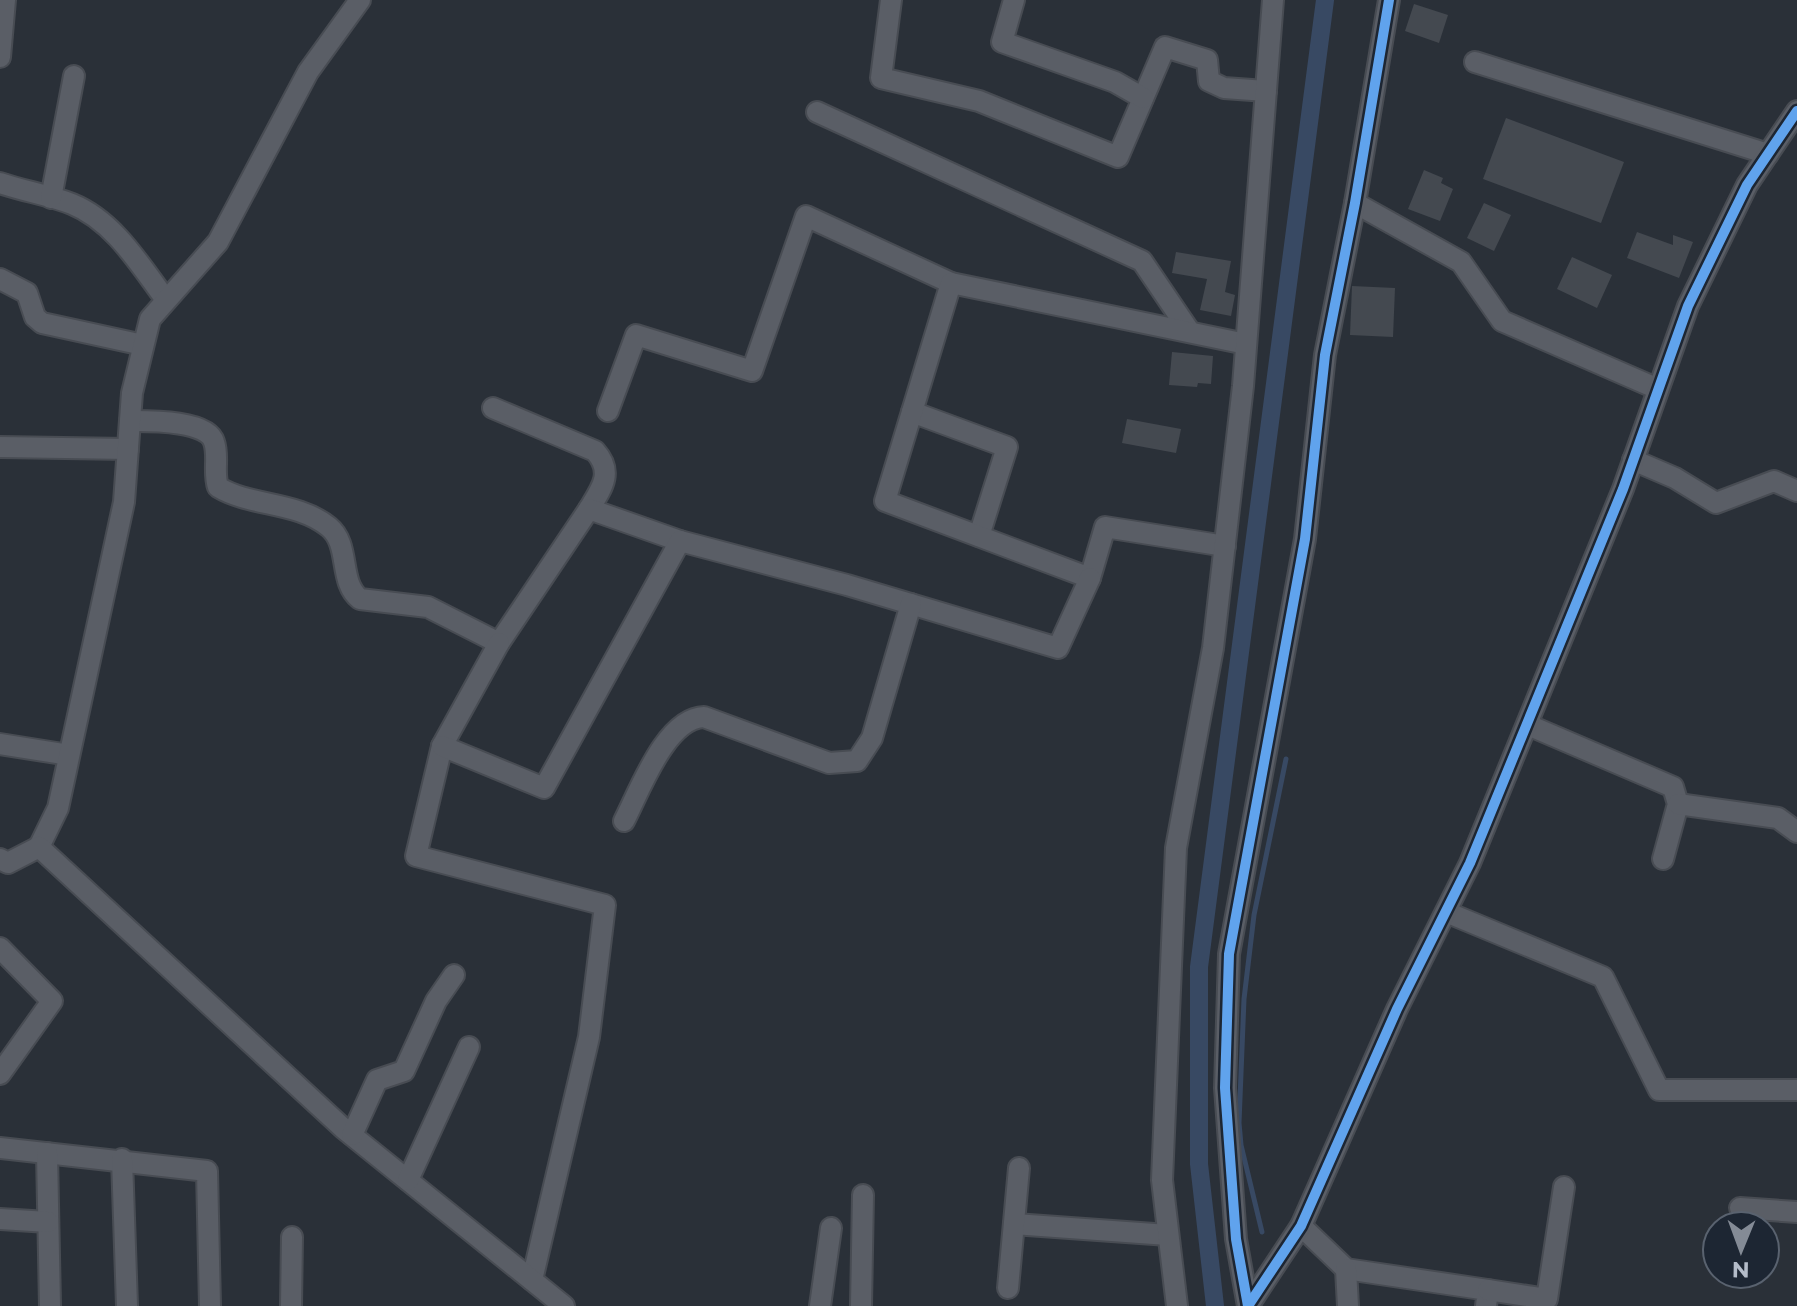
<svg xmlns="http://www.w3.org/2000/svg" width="1797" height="1306" viewBox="0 0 1797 1306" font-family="Montserrat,sans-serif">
<rect width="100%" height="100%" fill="#2a3038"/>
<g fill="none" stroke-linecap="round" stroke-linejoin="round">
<!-- stream -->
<path stroke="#384963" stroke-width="5" d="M 1262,1232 L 1241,1145 L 1239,1123 L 1244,999 L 1254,915 L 1286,759"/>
<!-- canal -->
<path stroke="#384963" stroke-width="18" d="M 1215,1306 L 1199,1164 L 1199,967 L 1325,0"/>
</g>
<!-- building -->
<g fill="#444950">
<path d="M 1414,4 L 1448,15 L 1439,43 L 1405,31 Z"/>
<path d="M 1506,118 L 1624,162 L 1601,223 L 1483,179 Z"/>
<path d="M 1424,170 L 1443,178 L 1441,183 L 1453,189 L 1440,221 L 1408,209 Z"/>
<path d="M 1484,203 L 1511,215 L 1494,251 L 1467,238 Z"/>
<path d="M 1637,232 L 1673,245 L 1673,235 L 1693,242 L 1679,278 L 1627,258 Z"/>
<path d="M 1176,252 L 1231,261 L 1225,292 L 1235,295 L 1231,316 L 1200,310 L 1207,279 L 1172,273 Z"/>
<path d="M 1572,257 L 1612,275 L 1597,308 L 1557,289 Z"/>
<path d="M 1352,286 L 1395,288 L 1393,337 L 1350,335 Z"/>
<path d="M 1172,352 L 1213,356 L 1211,384 L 1198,383 L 1197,387 L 1169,385 Z"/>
<path d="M 1127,419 L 1181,429 L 1176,453 L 1122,443 Z"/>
</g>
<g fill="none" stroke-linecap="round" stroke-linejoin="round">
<defs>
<g id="minor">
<path d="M 891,0 L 881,78 L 979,101 L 1118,157 L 1165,47 L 1207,60 L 1209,81 L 1224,88 L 1266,91"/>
<path d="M 1014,0 L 1002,42 L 1115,82 L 1143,98"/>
<path d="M 0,57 L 5,0"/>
<path d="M 1475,62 L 1768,154"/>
<path d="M 817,112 L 1142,261 L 1190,332"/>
<path d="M 0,183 C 23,191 49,195 72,204 C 114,221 140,265 166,300"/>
<path d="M 51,198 L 74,76"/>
<path d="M 1355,203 L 1461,262 L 1502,321 L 1658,389"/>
<path d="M 0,279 L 27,293 L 35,317 L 42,323 L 143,345"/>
<path d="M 493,408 L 595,451 C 614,472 602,488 589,509"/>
<path d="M 608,411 L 636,335 L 752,371 L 806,216 L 951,283"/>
<path d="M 912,412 L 1007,447 L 979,536"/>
<path d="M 130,421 C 149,421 208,420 214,442 C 219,456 213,472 218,487 C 251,507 297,501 329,527 C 351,545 338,582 360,599 L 428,607 L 499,643 L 589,509 L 680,541"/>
<path d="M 0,447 L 128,449"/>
<path d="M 1633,460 L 1675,478 L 1716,503 L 1774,481 L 1797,491"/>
<path d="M 1225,546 L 1105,527 L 1090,578 L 885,501 L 951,283 L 1246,344"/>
<path d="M 499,643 L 442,746 L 416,856 L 605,905 L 589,1037 L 532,1280"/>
<path d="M 1528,725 L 1673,787 L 1678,804 L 1663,859"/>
<path d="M 0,744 L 69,755"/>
<path d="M 442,746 L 544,788 L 680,541 L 847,585 L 1058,648 L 1090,578"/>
<path d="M 1678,804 L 1778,818 L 1797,832"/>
<path d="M 624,821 C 640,790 666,718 704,717 L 829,763 L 857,761 L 872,738 L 911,604"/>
<path d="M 39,847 L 58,808 L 124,502 L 132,393 L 150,319 L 218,242 L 308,72 L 360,0"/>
<path d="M 0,859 L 8,863 L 39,847 L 344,1129 L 564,1306"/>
<path d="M 1446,912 L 1603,977 L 1659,1090 L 1797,1090"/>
<path d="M 0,948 L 52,1001 L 0,1074"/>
<path d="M 352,1135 L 377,1080 L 404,1071 L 436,1001 L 454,975"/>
<path d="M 0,1148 L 207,1171 L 210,1306"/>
<path d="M 47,1153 L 50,1306"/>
<path d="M 122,1159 L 127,1306"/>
<path d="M 408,1180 L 469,1047"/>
<path d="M 1740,1208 L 1797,1212"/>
<path d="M 0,1219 L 48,1222"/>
<path d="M 1014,1224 L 1168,1235"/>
<path d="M 1301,1226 L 1346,1269 L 1488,1290 L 1486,1306"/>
<path d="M 1346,1269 L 1348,1306"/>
<path d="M 1008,1288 L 1019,1168"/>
<path d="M 1488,1290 L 1547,1299 L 1564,1187"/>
<path d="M 291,1306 L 292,1237"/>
<path d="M 820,1306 L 831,1228"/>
<path d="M 861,1306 L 863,1195"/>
<path d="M 1177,1306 L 1162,1180 L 1176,848 L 1213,648 L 1243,386 L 1273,0"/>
<path d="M 1248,1306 L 1236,1239 L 1225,1088 L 1229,954 L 1305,539 L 1325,355 L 1355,203 L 1389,0"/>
<path d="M 1248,1306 L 1301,1226 L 1397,1009 L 1470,863 L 1623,489 L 1688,306 L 1747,185 L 1797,111"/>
</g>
</defs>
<!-- minor casing -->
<use href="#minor" stroke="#484c53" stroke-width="24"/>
<!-- minor -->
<use href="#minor" stroke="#5a5e66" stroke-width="20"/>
<defs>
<g id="cycleway">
<path d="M 1248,1306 L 1236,1239 L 1225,1088 L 1229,954 L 1305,539 L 1325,355 L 1355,203 L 1389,0"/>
<path d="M 1248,1306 L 1301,1226 L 1397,1009 L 1470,863 L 1623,489 L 1688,306 L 1747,185 L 1797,111"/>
</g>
</defs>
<!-- cycleway casing -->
<use href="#cycleway" stroke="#1d2633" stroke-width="15"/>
<!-- cycleway -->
<use href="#cycleway" stroke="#60a3ed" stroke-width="10"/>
</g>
<!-- north arrow -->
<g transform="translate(1741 1250) rotate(181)"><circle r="38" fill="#1d2633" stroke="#59626f" stroke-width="2"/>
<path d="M0-6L14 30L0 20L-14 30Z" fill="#848b96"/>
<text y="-12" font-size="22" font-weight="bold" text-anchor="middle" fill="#b4bcc9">N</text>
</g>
</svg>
